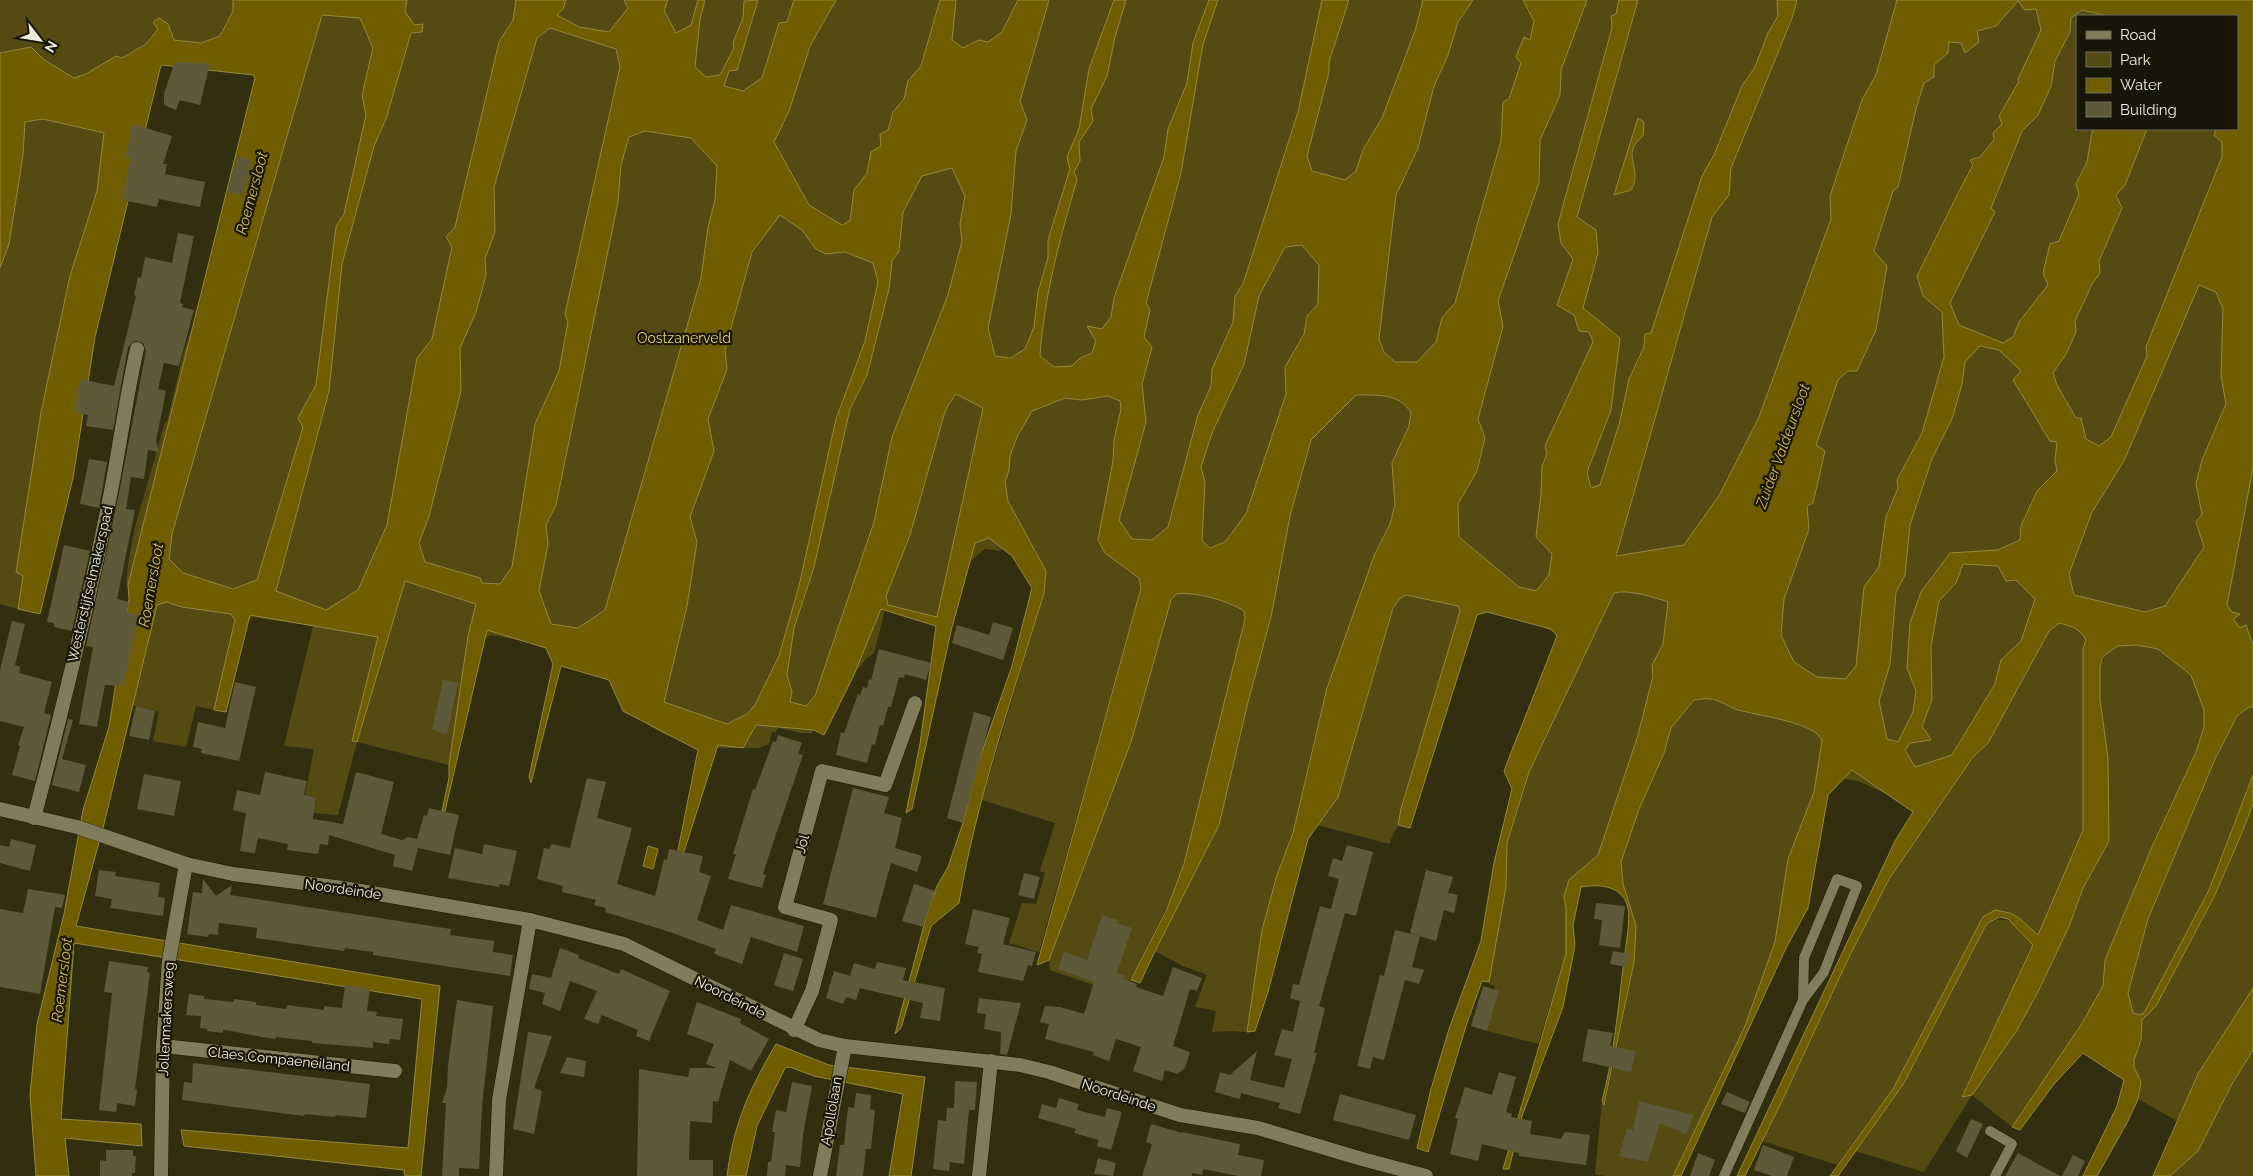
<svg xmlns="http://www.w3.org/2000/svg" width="2253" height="1176" viewBox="0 0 2253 1176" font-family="Raleway,sans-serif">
<rect width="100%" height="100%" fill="#342e10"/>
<!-- green -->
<g fill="#564a13" fill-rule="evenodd">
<path d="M 0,0 L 233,0 L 233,11 L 221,36 L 201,43 L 174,40 L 168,24 L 158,28 L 146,44 L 122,58 L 116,56 L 86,74 L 74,78 L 43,59 L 31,47 L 0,53 Z"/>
<path d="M 238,0 L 2253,0 L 2253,775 L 2209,890 L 2144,1013 L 2140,1015 L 2132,1013 L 2128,993 L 2148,919 L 2215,759 L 2237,716 L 2197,689 L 2204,710 L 2204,727 L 2196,752 L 2152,847 L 2105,960 L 2103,986 L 2081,1025 L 2012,1127 L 1972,1095 L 1924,1172 L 1855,1151 L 1904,1083 L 1987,923 C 2012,912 2016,928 2034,945 L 1962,1096 L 1972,1095 L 2017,1030 L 2038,992 L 2070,924 L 2083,888 L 2109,841 L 2108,758 L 2103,728 L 2099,683 L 2100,667 L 2106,654 L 2086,640 L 2083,648 L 2083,830 L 2038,936 C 2013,913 2017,912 1983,917 L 1893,1089 L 1837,1165 L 1762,1141 C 1806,1055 1840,964 1888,880 C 1907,847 1932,817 1954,786 L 1929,814 L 1858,781 C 1839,780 1832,770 1820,757 L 1814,792 L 1788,859 L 1775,942 L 1746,1026 L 1673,1176 L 1604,1176 L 1595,1174 L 1602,1101 L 1605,1105 L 1633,969 L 1636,926 L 1623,884 L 1621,862 L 1639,809 L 1664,753 L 1671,728 L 1694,700 L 1710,699 L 1716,701 L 1711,696 L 1644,710 L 1638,735 L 1598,855 L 1569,880 L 1564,896 L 1566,909 L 1566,954 L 1538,1044 L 1484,1030 L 1495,986 L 1489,984 L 1489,982 L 1506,887 L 1507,843 L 1525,787 L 1505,771 C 1515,723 1552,684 1559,635 L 1531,621 L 1510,614 L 1458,606 L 1460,611 L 1401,809 L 1398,825 L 1389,844 L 1318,825 L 1338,797 L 1393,608 L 1399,599 L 1370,567 L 1315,736 L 1293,833 L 1277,875 L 1262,930 L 1247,1032 L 1232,1031 L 1212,1032 L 1216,1011 L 1195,1007 L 1207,975 L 1183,966 L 1155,951 L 1219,825 L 1248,702 L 1271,617 L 1244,612 L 1245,619 L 1184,864 L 1175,891 L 1123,995 L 1050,970 L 1049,960 L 1132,739 L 1141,588 L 1039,952 L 1009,943 L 1022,903 L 1036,904 L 1045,873 L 1040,871 L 1055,823 L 982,800 L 1044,593 L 1046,571 L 1015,532 L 1000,551 L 985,549 L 945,582 L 937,617 L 934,617 L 932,625 L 885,610 L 874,653 L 866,659 L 856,671 L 812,733 L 801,733 L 779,728 L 775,732 L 772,732 L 769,744 L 759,748 L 711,748 L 705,750 L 664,734 L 642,721 L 643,720 L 626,687 L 584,669 L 564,668 L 556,661 L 553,651 L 540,644 L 492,635 L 488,636 L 482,644 L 468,636 L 449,765 L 357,742 L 338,815 L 314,813 L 316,797 L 305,795 L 314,749 L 284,746 L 313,626 L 253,617 L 234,625 L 214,710 L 196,706 L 186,747 L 153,741 L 159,712 L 132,705 L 156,607 L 133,598 L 126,584 L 128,564 L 135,527 L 165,422 L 167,422 L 183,355 L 237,201 L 262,84 ZM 2077,16 L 2237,16 L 2237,129 L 2077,129 Z"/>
<path d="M 43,119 L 104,133 L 97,191 L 70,276 L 41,412 L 16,572 L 23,576 L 18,609 L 0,604 L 0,268 L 9,244 L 23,155 L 25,121 Z"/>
<path d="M 2253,804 L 2253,988 L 2198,1074 L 2177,1121 L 2138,1099 L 2141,1082 L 2134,1067 L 2134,1060 L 2141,1040 L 2142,1020 L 2148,1013 L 2241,835 Z"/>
<path d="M 2253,1050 L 2253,1176 L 2170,1176 L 2198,1151 L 2232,1084 Z"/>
</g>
<!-- water -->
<g fill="#6e5e00" stroke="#958942" fill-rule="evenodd">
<path d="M 233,0 L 407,0 L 405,11 L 414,25 L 423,24 L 422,32 L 411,33 L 386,119 L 374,146 L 342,264 L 329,391 L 276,591 L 326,610 L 358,590 L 387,525 L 417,358 L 432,339 L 452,247 L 446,237 L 455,227 L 499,42 L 513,20 L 516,0 L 566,0 L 563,9 L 557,15 L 579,27 L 609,32 L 628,8 L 624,0 L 668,0 L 664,10 L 676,33 L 691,25 L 698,0 L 705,0 L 700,19 L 695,67 L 706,77 L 720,75 L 734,48 L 733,43 L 743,18 L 744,1 L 758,0 L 737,70 L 729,71 L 724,86 L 743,91 L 762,78 L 779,23 L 787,22 L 794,0 L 836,0 L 810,46 L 789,111 L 774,142 L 809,205 L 842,225 L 850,221 L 854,190 L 867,173 L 871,152 L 881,146 L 880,134 L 888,130 L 893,112 L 904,99 L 908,81 L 921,66 L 940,0 L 956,0 L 952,40 L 963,48 L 979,40 L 988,42 L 1002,32 L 1018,0 L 1049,0 L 1020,101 L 1027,120 L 1016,151 L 1011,214 L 988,328 L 995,356 L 1010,358 L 1025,349 L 1034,327 L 1038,292 L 1048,258 L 1048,240 L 1070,169 L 1067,157 L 1079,129 L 1089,69 L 1114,0 L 1126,0 L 1115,37 L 1107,76 L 1091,109 L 1093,121 L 1079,142 L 1080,161 L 1074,172 L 1077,180 C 1060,238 1044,296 1040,356 L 1054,367 L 1072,366 L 1080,358 L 1092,353 L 1096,341 L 1087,326 L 1102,329 L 1111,317 L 1114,298 L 1164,157 L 1168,129 L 1187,83 L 1193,43 L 1209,0 L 1218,0 L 1203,44 L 1181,173 L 1146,303 L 1150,310 L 1144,337 L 1152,347 L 1142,384 L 1146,422 L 1119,520 L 1132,539 L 1152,540 L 1168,527 L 1198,415 L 1211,386 L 1212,369 L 1233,322 L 1235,296 L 1243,284 L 1298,112 L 1322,0 L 1349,0 L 1329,62 L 1329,72 L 1307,156 L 1312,171 L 1345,180 L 1356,171 L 1363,150 L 1382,118 L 1415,31 L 1423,0 L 1473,0 L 1458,22 L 1448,55 L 1434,86 L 1418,148 L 1396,195 L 1379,339 L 1384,352 L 1395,362 L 1417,362 L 1436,342 L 1442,318 L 1455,303 L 1501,141 L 1503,102 L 1509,99 L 1521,63 L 1516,57 L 1524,37 L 1530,40 L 1534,21 L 1523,0 L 1587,0 L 1561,70 L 1560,95 L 1540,140 L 1539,183 L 1498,301 L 1503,326 L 1478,419 L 1485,438 L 1477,471 L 1458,504 L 1459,537 L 1519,587 L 1536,591 L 1549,575 L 1552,554 L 1536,537 L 1541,494 L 1542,466 L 1547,454 L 1545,446 L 1593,342 L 1589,332 L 1579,331 L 1574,315 L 1557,305 L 1573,259 L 1561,243 L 1558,224 L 1612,28 L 1611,16 L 1616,14 L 1619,0 L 1638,0 L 1577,217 L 1596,230 L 1598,253 L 1583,308 L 1620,338 L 1611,410 L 1587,472 L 1591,488 L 1600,485 L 1620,421 L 1629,379 L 1644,347 L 1645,334 L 1651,333 L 1702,176 L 1714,155 L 1742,86 L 1755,67 L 1768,33 L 1778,16 L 1777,0 L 1797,0 L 1792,18 L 1731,168 L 1729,195 L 1712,217 L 1616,556 L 1684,545 L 1720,494 L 1759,417 L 1831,219 L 1830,196 L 1862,100 L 1876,75 L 1897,0 L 2253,0 L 2253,468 L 2227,605 L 2232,612 L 2240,614 L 2233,619 L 2240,628 L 2246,625 L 2253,645 L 2253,707 L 2249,707 L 2237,716 L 2215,759 L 2148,919 L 2128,993 L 2133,1013 L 2140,1015 L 2144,1013 L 2209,890 L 2253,775 L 2253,804 L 2241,835 L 2214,897 L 2156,1006 L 2142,1020 L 2141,1040 L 2134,1060 L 2134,1067 L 2141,1082 L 2138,1099 L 2128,1121 L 2097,1176 L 2083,1176 L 2117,1106 L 2124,1080 L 2083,1053 L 2054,1084 L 2020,1130 L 2012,1127 L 2081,1025 L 2103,986 L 2105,960 L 2152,847 L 2196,752 L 2204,727 L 2204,710 L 2191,675 L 2158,649 L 2137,645 L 2118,646 L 2106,654 L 2102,659 L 2100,667 L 2100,699 L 2108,758 L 2109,841 L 2083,888 L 2070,924 L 2038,992 L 2017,1030 L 1972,1095 L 1962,1097 L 2033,945 L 2008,919 L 2000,917 L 1987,923 L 1904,1083 L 1838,1176 L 1830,1176 L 1893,1089 L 1983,917 L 1995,910 L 2010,913 L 2019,918 L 2038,935 L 2083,830 L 2083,648 L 2086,640 C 2080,628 2071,626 2059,623 L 2049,631 L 1988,743 L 1973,757 L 1889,879 L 1849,957 L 1781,1103 L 1745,1176 L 1737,1176 L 1895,841 L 1913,812 L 1852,770 L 1828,795 L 1808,908 L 1786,948 L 1681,1176 L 1673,1176 L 1745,1026 L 1775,942 L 1788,859 L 1814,792 L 1822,741 C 1817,722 1753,715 1735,709 C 1727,706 1720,700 1710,699 C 1705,698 1699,700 1694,700 L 1671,728 L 1664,753 L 1639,809 L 1621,862 L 1623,884 L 1636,926 L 1634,962 L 1604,1105 L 1602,1101 C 1614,1056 1618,1008 1624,961 C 1625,950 1631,918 1628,908 C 1623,885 1599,884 1581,887 L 1573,925 L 1575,945 L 1563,1007 L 1522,1116 L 1509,1169 L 1503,1169 L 1566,954 L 1566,909 L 1564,896 L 1569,880 L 1598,855 L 1638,735 L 1653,676 L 1652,665 L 1663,644 L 1668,602 C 1654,597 1627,589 1614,593 L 1529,772 L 1507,843 L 1506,887 L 1489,982 L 1482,981 L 1466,1026 L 1428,1152 L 1417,1148 L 1431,1089 L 1449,1029 L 1481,941 L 1494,863 L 1512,789 L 1504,771 L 1557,636 L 1551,629 L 1487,612 L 1477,615 L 1410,828 L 1398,825 L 1401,809 L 1460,611 L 1458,606 L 1406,595 L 1399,599 L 1393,608 L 1338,797 L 1308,839 L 1268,992 L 1255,1031 L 1247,1032 L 1262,930 L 1277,875 L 1293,833 L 1327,688 L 1374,556 L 1390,524 L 1395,505 L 1392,463 L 1409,426 L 1411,413 C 1400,393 1377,395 1356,395 L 1311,440 L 1290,516 L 1271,617 L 1248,702 L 1219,825 L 1155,951 L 1140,983 L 1131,980 L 1167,909 L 1184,864 L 1245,619 L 1244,611 C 1229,601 1194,591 1176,594 L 1171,600 L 1132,739 L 1049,960 L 1037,965 L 1141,588 L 1139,578 L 1105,553 L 1098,540 L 1113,461 L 1114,440 L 1121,409 L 1120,401 L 1108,396 L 1081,400 L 1065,398 L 1032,411 L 1017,437 L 1010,456 L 1009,470 L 1005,482 L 1008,501 L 1046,571 L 1044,593 C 1013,695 977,797 959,903 L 931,926 L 901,1028 L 895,1034 L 927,914 L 937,886 L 948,867 L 963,823 L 978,763 L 1012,666 L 1032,588 L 1012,556 L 989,538 L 975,543 L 951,631 L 912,809 L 906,813 L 920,744 L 936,626 L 881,609 L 853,677 L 824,735 L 814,730 L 756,725 L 743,748 L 718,745 L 681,861 L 676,860 L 698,750 L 623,711 L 609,680 L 561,666 L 531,783 L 529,777 L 553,664 L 546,648 L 487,630 L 445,811 L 442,811 L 449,778 L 449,765 L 468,636 L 476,604 L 405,581 L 357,742 L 352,741 L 378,637 L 250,615 L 226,712 L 214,710 L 235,620 L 231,614 L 182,607 L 167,602 L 157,605 L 103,828 L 76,926 L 440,986 L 421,1176 L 405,1176 L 404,1170 L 184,1146 L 181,1130 L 408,1148 L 422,999 L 74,943 L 61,1119 L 141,1124 L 142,1146 L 65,1138 L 69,1176 L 36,1176 L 30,1095 L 37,1024 L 64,914 L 83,810 L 109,727 L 129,599 L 128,585 L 255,78 L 253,75 L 162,65 L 160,69 L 95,337 L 73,478 L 40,614 L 18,609 L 23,576 L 16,572 L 41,412 L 70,276 L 97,191 L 104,133 L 43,119 L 25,122 L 23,155 L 9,244 L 0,268 L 0,53 L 31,47 L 43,59 L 74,78 L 86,74 L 116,56 L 122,58 L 146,44 L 158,29 L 153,22 L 159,18 L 168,24 L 174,40 L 201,43 L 220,36 L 233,11 ZM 2018,1 L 2025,10 L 2036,9 L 2041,30 L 2018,79 L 2019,81 L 1999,116 L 2002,124 L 1993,133 L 1994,140 L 1980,157 L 1970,160 L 1973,165 C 1953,201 1936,239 1917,276 L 1923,296 L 1942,312 L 1944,357 L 1922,433 L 1897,480 L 1898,488 L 1886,517 L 1879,567 L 1864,587 L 1856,666 L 1845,679 L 1817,677 L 1794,662 L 1781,635 L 1784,599 L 1809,529 L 1807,506 L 1813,503 L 1825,451 L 1816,445 L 1838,380 L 1848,371 L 1857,371 L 1876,330 L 1887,266 L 1874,251 L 1893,191 L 1898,187 L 1916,109 L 1924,83 L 1934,77 L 1934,65 L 1948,53 L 1949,42 L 1961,43 L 1965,53 L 1979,42 L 1977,31 L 1996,26 ZM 2082,10 L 2108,16 L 2237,16 L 2237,129 L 2216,129 L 2214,135 L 2222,142 L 2222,157 L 2146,347 L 2147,356 L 2111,437 L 2099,446 L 2086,439 L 2081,418 L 2076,418 L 2057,385 L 2053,373 L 2066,354 L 2076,332 L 2075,321 L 2092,284 L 2100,273 L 2099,261 L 2122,208 L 2116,195 L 2125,185 L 2147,129 L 2096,129 L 2092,132 L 2087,162 L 2076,184 L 2079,194 L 2059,241 L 2050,244 L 2043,273 L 2048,285 L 2019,322 L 2013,337 L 2003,343 L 1959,325 L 1950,303 L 1995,212 L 1991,208 L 2022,131 L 2038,115 L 2051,86 L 2055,61 L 2070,32 L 2071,18 ZM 322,15 L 360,18 L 373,48 L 362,95 L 366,115 L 344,214 L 336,227 L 316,385 L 298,418 L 303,427 L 257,580 L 233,589 L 183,573 L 169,559 L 172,534 ZM 550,28 L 616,49 L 620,67 L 565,314 L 568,322 L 559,371 L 535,424 L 512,567 L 500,584 L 482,583 L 480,578 L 425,562 L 419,543 L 429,516 L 461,391 L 460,348 L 476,312 L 486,275 L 485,259 L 495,232 L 494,187 L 537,38 ZM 645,131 L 691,138 L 717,166 L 715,200 L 708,227 L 701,278 L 605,610 L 578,628 L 551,624 L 539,591 L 548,544 L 546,525 L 556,505 L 618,202 L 621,165 L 629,137 ZM 952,168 L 965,196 L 960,224 L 962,241 L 948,295 L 892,437 L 874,522 L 815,696 L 806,706 L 790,702 L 792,692 L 787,675 L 794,628 L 814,567 L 850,409 L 867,375 L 889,289 L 892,261 L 899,251 L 903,212 L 922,176 ZM 780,215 L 802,230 L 816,249 L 826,254 L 845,252 L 873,263 L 878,282 L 865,341 L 836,419 L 799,586 L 779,656 L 755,705 L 747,714 L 727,724 L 664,702 L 687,606 L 697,542 L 690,517 L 714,451 L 708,419 L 727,369 L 725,350 L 752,252 ZM 1302,245 L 1319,265 L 1318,304 L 1307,316 L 1304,334 L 1285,367 L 1286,394 L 1246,514 L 1225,542 L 1210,548 L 1202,541 L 1205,483 L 1201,467 L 1212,433 L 1244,364 L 1259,296 L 1285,247 ZM 2199,285 L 2216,292 L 2223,309 L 2221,376 L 2226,404 L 2202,460 L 2196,484 L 2202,514 L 2196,522 L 2204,547 L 2165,606 L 2145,612 L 2074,595 L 2069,574 L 2092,512 L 2124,461 ZM 1980,346 L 1999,350 L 2021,371 L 2013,380 L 2050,441 L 2057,442 L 2055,460 L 2057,471 L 2037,491 L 2021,526 L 2020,540 L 1998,550 L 1950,553 L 1921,592 L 1910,623 L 1907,668 L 1916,691 L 1913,712 L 1898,742 L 1887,739 L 1879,701 L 1890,664 L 1896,592 L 1905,575 L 1910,525 L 1932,459 L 1952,419 L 1962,384 L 1965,362 ZM 956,394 L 983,408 L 937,617 L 888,605 L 886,596 L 910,535 L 944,415 L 949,404 ZM 1963,564 L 1998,566 L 2006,581 L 2016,580 L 2035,599 L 2021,641 L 2001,660 L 1995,684 L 1952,755 L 1915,767 L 1905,750 L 1910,743 L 1931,740 L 1922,726 L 1932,700 L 1931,647 L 1939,601 L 1956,583 Z"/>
<path d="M 1638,118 L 1644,122 L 1643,136 C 1619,154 1644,169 1631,190 L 1614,195 Z"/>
<path d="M 648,846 L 658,849 L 653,869 L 643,866 Z"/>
<path d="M 2253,988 L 2253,1050 L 2232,1084 L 2198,1151 L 2170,1176 L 2153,1176 L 2198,1074 Z"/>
<path d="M 776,1044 L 829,1065 L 925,1077 L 911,1176 L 889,1176 L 903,1094 L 814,1076 L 790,1067 L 785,1068 L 757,1126 L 746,1176 L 727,1176 C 734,1123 749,1090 776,1044 Z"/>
</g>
<!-- building -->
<g fill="#5f593a">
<path d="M 175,62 L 210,63 L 200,105 L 180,100 L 176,110 L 164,105 L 164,93 Z"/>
<path d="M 133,124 L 172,136 L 163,164 L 167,164 L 165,174 L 205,182 L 200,207 L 159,199 L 157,207 L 122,200 L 130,158 L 125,157 Z"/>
<path d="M 238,156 L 252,160 L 243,195 L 227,192 Z"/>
<path d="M 178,233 L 194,236 L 180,303 L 183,304 L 182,307 L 194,310 L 179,366 L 164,363 L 158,389 L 166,391 L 156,441 L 159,452 L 148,450 L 144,479 L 131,477 L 126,509 L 135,510 L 117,599 L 129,602 L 127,612 L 139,615 L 123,686 L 105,685 L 97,727 L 79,724 L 93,647 L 86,646 L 120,488 L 146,351 L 143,343 L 135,341 L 128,347 L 113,430 L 86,426 L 88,415 L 74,412 L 80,379 L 114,386 L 136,296 L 134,295 L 138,277 L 141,278 L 145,257 L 172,263 Z"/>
<path d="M 89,459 L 107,462 L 99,508 L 80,504 Z"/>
<path d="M 64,545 L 90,551 L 72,631 L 54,627 L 54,623 L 47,622 Z"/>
<path d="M 12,621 L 25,624 L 15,665 L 20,667 L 19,673 L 52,682 L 44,713 L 51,715 L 35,781 L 12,775 L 20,746 L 18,745 L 24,727 L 0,721 L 0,670 Z"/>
<path d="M 993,622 L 1013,628 L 1003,660 L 952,643 L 957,625 L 989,635 Z"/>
<path d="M 879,649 L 931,663 L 926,680 L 905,674 L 904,678 L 899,677 L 891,707 L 888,707 L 883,726 L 880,725 L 875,745 L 872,744 L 867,763 L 836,755 L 841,732 L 844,733 L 858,694 L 860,695 L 863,687 L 867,688 L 869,679 L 871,680 Z"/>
<path d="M 443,680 L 458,683 L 447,734 L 432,730 Z"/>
<path d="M 235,682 L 256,687 L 239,761 L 201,753 L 202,749 L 193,747 L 198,722 L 225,728 Z"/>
<path d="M 136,706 L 155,711 L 149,740 L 129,736 Z"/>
<path d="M 974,712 L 991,717 L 963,823 L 947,818 Z"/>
<path d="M 68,719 L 73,720 L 62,759 L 86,765 L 79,792 L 52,785 Z"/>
<path d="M 778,735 L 802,743 L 798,754 L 803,755 L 775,837 L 763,874 L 766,875 L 762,888 L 728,879 L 736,854 L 733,854 L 753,789 L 755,790 L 773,741 L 776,742 Z"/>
<path d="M 265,772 L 307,781 L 304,795 L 316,797 L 313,819 L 343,824 L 356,772 L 394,782 L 381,834 L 402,840 L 408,837 L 417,839 L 424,815 L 427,816 L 429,808 L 459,815 L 450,855 L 418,848 L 412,871 L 393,866 L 395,855 L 329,835 L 328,845 L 320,844 L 318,854 L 287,850 L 288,844 L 258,838 L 255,853 L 240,851 L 246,813 L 233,810 L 237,790 L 260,795 Z"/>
<path d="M 144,774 L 181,781 L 174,816 L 137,809 Z"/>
<path d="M 587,778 L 606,782 L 597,818 L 632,828 L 617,884 L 655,896 L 664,859 L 667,860 L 669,849 L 703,856 L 699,872 L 711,876 L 697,920 L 723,930 L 731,905 L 804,926 L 797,952 L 751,937 L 742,964 L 717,955 L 714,953 L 716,949 L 667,931 L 605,912 L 606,908 L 594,905 L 596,900 L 562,892 L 563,886 L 537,879 L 544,848 L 549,849 L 551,844 L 570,848 Z"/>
<path d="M 853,788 L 889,797 L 884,813 L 902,818 L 895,848 L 922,856 L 917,872 L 891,863 L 876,918 L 823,904 Z"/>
<path d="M 11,839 L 36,845 L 30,871 L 0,863 L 0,845 L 9,847 Z"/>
<path d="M 484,844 L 517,851 L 509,886 L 500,884 L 499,887 L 448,878 L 455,848 L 482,854 Z"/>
<path d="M 1347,845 L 1373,852 L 1356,916 L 1345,913 L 1319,1006 L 1325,1008 L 1314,1053 L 1317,1053 L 1300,1114 L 1278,1108 L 1280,1103 L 1256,1097 L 1241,1093 L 1240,1099 L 1215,1092 L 1220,1072 L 1230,1075 L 1257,1051 L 1250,1080 L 1284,1088 L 1292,1059 L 1274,1055 L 1282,1029 L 1293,1032 L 1300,1001 L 1290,998 L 1293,984 L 1299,985 L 1320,906 L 1331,909 L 1339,879 L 1328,876 L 1333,858 L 1342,861 Z"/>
<path d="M 99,870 L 116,872 L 115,876 L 160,883 L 158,897 L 165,898 L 163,916 L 110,908 L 112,899 L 95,896 Z"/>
<path d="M 1426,870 L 1453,877 L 1448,893 L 1458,895 L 1454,913 L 1444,910 L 1436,941 L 1410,933 Z"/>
<path d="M 1024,873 L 1040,877 L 1034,899 L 1018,895 Z"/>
<path d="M 203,879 L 216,896 L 232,885 L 230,895 L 451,929 L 450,935 L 494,941 L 493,952 L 513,955 L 510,976 L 373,955 L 373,952 L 345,948 L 344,951 L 256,938 L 257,928 L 219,923 L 218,935 L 209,934 L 208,937 L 187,934 L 193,892 L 202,893 Z"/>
<path d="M 914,884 L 935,891 L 923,927 L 902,921 Z"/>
<path d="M 28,889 L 65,895 L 62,908 L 55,907 L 40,994 L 0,987 L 0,909 L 23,913 Z"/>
<path d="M 1596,903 L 1625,906 L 1620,948 L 1599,945 L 1602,920 L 1594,919 Z"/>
<path d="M 973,909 L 1010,918 L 1003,944 L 1036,952 L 1032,966 L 1028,965 L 1023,981 L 978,972 L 982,954 L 977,953 L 979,947 L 965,944 Z"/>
<path d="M 1102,915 L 1117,920 L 1116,923 L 1132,928 L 1117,973 L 1124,975 L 1123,979 L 1137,984 L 1136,987 L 1163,996 L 1173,967 L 1202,978 L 1197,991 L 1190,989 L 1173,1046 L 1190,1052 L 1185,1068 L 1177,1074 L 1165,1070 L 1162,1081 L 1133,1071 L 1141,1047 L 1116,1039 L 1109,1061 L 1093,1055 L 1094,1052 L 1045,1039 L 1049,1024 L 1040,1022 L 1045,1006 L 1060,1007 L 1084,1014 L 1094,982 L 1058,969 L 1064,952 L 1087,960 Z"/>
<path d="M 1395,930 L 1420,936 L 1412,967 L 1424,970 L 1419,984 L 1405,980 L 1384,1060 L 1373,1057 L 1370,1069 L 1357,1066 L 1380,975 L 1384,976 Z"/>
<path d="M 560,948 L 579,955 L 578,958 L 619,974 L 621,969 L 670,991 L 649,1041 L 636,1036 L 638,1030 L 602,1015 L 598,1024 L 584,1019 L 597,991 L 570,981 L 560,1011 L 542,1004 L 545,993 L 529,989 L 532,974 L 551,978 Z"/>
<path d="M 1613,951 L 1630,954 L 1627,967 L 1610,964 Z"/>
<path d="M 784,953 L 803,959 L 793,991 L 774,985 Z"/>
<path d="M 109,961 L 148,967 L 147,972 L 150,973 L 135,1089 L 137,1089 L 135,1106 L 117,1103 L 116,1112 L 99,1110 L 112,993 L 104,992 Z"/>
<path d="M 877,962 L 906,968 L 903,980 L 945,988 L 940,1021 L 920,1018 L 923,1003 L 860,988 L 856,1000 L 846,997 L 843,1004 L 826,998 L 834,971 L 850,976 L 854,963 L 875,969 Z"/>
<path d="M 345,985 L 370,989 L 367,1011 L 377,1012 L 376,1016 L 403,1019 L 400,1040 L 390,1039 L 389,1044 L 373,1042 L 373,1048 L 312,1043 L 312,1041 L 276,1037 L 275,1039 L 267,1038 L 231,1031 L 223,1030 L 223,1033 L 207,1031 L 207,1029 L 200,1028 L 201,1016 L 186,1015 L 189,994 L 204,996 L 204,999 L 234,1002 L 234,999 L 256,1002 L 256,1005 L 286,1009 L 287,1005 L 324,1010 L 324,1006 L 342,1008 Z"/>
<path d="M 1483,986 L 1499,991 L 1487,1031 L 1471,1026 Z"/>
<path d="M 979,998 L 1021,1003 L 1007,1055 L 1000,1054 L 1001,1032 L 984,1029 L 986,1014 L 977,1013 Z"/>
<path d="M 457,1000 L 493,1006 L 482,1106 L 479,1169 L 459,1168 L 459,1176 L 442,1176 L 446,1103 L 442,1103 L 447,1088 L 448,1065 Z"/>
<path d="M 697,1002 L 741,1019 L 740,1023 L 769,1039 L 751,1071 L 730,1060 L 718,1102 L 713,1101 L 712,1123 L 690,1121 L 689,1160 L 713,1160 L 713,1176 L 637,1176 L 639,1069 L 688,1077 L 690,1068 L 716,1068 L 706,1064 L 714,1044 L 687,1034 Z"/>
<path d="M 1588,1029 L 1613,1033 L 1610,1046 L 1636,1051 L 1631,1072 L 1582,1061 Z"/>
<path d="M 528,1032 L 552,1036 L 534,1088 L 542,1091 L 534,1134 L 513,1129 Z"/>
<path d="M 567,1057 L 586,1061 L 584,1077 L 560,1073 Z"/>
<path d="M 193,1063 L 370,1084 L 366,1118 L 336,1115 L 335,1117 L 305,1114 L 304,1116 L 182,1100 L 184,1082 L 192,1083 Z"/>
<path d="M 1499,1072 L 1516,1077 L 1506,1112 L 1512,1114 L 1511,1117 L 1532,1121 L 1530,1134 L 1561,1139 L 1565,1132 L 1590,1135 L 1586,1165 L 1519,1156 L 1519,1153 L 1482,1144 L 1478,1161 L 1450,1154 L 1458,1119 L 1455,1118 L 1465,1087 L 1492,1095 Z"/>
<path d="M 955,1081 L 977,1082 L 975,1110 L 969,1110 L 964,1164 L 950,1162 L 949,1171 L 933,1169 L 938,1120 L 946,1121 L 947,1108 L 954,1108 Z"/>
<path d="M 792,1082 L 812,1086 L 803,1135 L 800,1167 L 786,1165 L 785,1176 L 767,1176 L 768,1162 L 771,1162 L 775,1132 L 772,1132 L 776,1110 L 786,1112 Z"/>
<path d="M 1727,1092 L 1750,1102 L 1745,1113 L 1721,1104 Z"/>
<path d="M 856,1093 L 871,1095 L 870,1109 L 875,1110 L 871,1149 L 866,1149 L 863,1176 L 836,1176 L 840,1145 L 844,1145 L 848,1107 L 854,1108 Z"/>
<path d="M 1340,1094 L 1416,1115 L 1409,1140 L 1333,1120 Z"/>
<path d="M 1059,1098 L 1079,1104 L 1077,1110 L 1105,1117 L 1107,1108 L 1122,1112 L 1111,1150 L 1097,1146 L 1099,1140 L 1074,1133 L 1076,1129 L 1038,1118 L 1042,1104 L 1056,1108 Z"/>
<path d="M 1639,1101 L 1694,1115 L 1686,1134 L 1660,1123 L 1648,1162 L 1619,1156 L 1627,1129 L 1633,1130 Z"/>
<path d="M 1971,1119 L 1983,1124 L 1967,1158 L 1956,1151 Z"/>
<path d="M 1151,1124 L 1182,1133 L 1182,1132 L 1240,1144 L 1238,1155 L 1264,1160 L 1261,1176 L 1238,1176 L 1203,1169 L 1202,1175 L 1192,1173 L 1192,1176 L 1142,1176 L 1152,1144 L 1146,1142 Z"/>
<path d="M 1763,1145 L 1794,1157 L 1787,1176 L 1772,1176 L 1754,1170 Z"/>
<path d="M 106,1150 L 133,1150 L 133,1156 L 136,1156 L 135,1173 L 132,1173 L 132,1176 L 100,1176 L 100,1160 L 106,1161 Z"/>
<path d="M 1698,1153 L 1715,1160 L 1709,1176 L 1690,1176 Z"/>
<path d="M 2018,1153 L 2060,1176 L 2005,1176 Z"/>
<path d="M 2073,1155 L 2085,1161 L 2078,1176 L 2062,1176 Z"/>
<path d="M 1098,1158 L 1116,1163 L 1113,1176 L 1094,1174 Z"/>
</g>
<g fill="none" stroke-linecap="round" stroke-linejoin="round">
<defs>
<g id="service">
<path d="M 1990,1131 L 2012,1144 L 1995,1176"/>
<path d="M 1724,1176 L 1803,1000 L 1824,972 L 1857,886 L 1837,879 L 1804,958 L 1803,1000"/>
</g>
<path id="pedestrian" d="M 34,818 C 61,715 87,611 108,506 C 119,454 125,401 137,349"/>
<g id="minor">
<path d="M 794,1030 L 812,991 L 831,920 L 785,907 L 822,771 L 885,785 L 915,703"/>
<path d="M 163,1046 L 395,1071"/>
<path d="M 161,1176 L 163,1046 L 169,960 L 186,864"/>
<path d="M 496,1176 L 499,1100 L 530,920"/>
<path d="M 820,1176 L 845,1046"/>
<path d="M 979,1176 L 991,1061"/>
</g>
<path id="tertiary" d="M 0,809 L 77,827 L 186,864 L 233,874 L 343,888 L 530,920 L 624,944 L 819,1040 L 845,1046 L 1020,1065 L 1049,1072 L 1180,1115 L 1258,1128 L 1362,1159 L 1426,1176"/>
</defs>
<!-- service casing -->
<use href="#service" stroke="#1c1600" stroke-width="11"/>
<!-- pedestrian casing -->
<use href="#pedestrian" stroke="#1c1600" stroke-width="15"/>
<!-- minor casing -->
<use href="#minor" stroke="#1c1600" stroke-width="15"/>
<!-- tertiary casing -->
<use href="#tertiary" stroke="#1c1600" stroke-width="15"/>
<!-- service -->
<use href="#service" stroke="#827c5c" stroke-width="10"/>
<!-- pedestrian -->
<use href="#pedestrian" stroke="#827c5c" stroke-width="14"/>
<!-- minor -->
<use href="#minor" stroke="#827c5c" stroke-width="14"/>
<!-- tertiary -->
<use href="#tertiary" stroke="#827c5c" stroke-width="14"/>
</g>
<g text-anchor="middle" stroke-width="4.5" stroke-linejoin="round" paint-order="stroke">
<!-- park labels -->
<g font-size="14" fill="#ebd468" stroke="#191609">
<text x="684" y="343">Oostzanerveld</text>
</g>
<!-- street labels -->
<g font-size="14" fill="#f0ecdb" stroke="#191609">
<text transform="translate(90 584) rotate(-77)" y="5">Westerstijfselmakerspad</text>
<text transform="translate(802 844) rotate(-75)" y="5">Jol</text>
<text transform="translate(343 889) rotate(8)" y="5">Noordeinde</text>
<text transform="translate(730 997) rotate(27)" y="5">Noordeinde</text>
<text transform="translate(166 1019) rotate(-87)" y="5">Jollenmakersweg</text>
<text transform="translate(279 1059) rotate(6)" y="5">Claes Compaeneiland</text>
<text transform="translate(1119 1095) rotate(18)" y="5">Noordeinde</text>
<text transform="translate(831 1111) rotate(-80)" y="5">Apollolaan</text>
</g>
<!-- water labels -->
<g font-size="15" font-style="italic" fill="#d6bf52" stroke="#191609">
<text transform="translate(252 193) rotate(-75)" y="5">Roemersloot</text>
<text transform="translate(1783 446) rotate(-70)" y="5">Zuider Valdeursloot</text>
<text transform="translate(151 585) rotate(-80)" y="5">Roemersloot</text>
<text transform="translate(62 980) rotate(-83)" y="5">Roemersloot</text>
</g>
</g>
<!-- legend -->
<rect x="2076" y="15" width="162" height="115" fill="#191609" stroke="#6f6c5d"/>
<rect x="2086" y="31" width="25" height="8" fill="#827c5c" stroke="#6f6c5d"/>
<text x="2120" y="40" font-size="15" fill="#f0ecdb">Road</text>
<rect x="2086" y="52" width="25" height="15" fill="#564a13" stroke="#6f6c5d"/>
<text x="2120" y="65" font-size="15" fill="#f0ecdb">Park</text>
<rect x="2086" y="78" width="25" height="15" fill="#6e5e00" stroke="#6f6c5d"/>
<text x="2120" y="90" font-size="15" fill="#f0ecdb">Water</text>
<rect x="2086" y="102" width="25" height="15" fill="#5f593a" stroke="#6f6c5d"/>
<text x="2120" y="115" font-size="15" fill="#f0ecdb">Building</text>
<!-- north arrow -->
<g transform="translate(40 40) rotate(121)" stroke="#191609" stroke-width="4" paint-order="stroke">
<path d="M0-4L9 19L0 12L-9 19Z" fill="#f0ecdb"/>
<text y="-8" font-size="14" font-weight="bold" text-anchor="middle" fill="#f0ecdb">N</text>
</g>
</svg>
